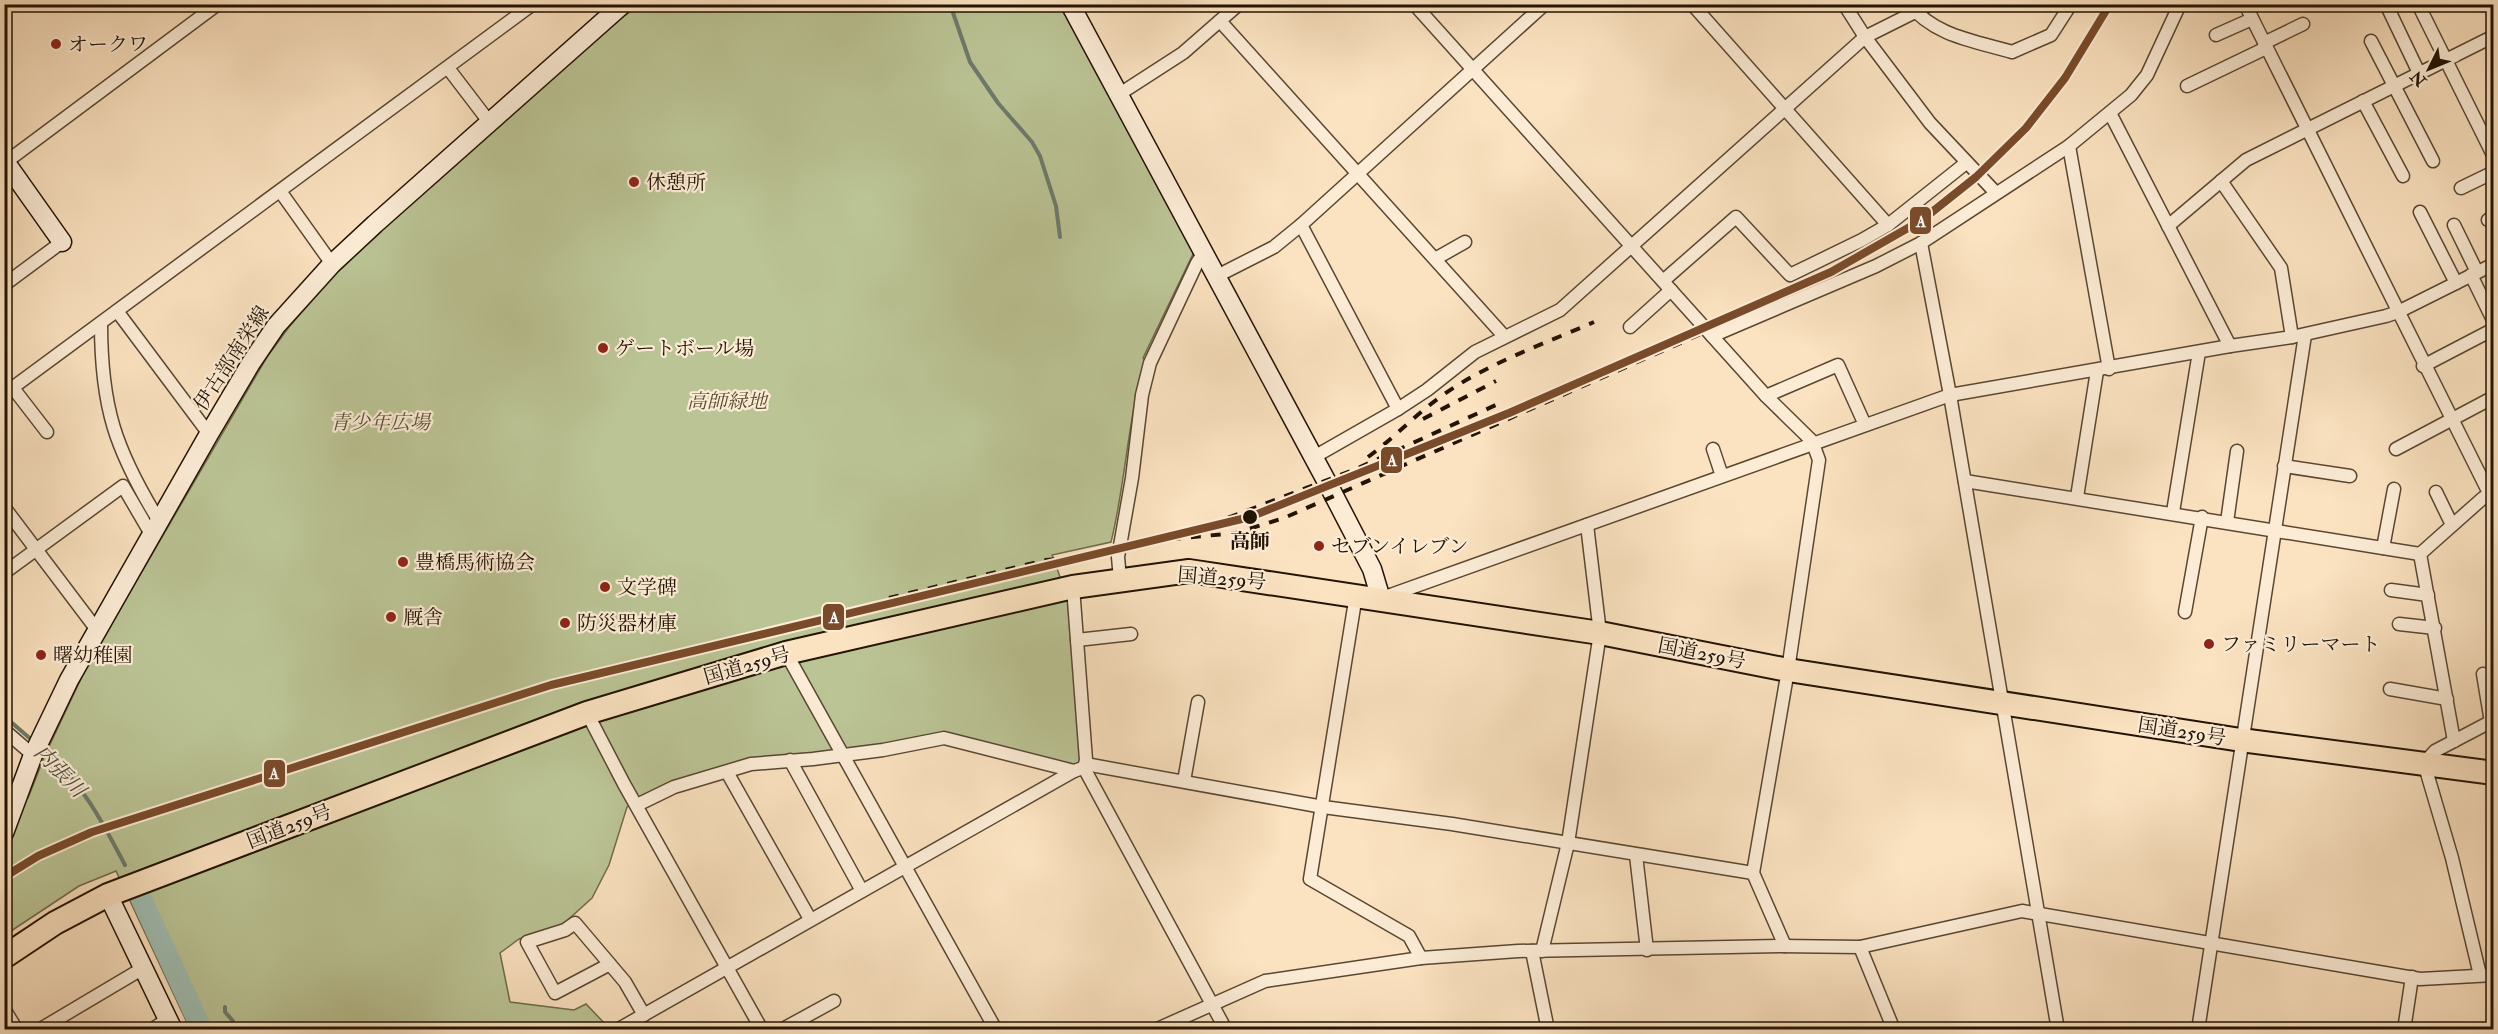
<svg xmlns="http://www.w3.org/2000/svg" width="2498" height="1034" viewBox="0 0 2498 1034" font-family="'IM FELL Double Pica','Noto Serif JP',serif">
<rect width="100%" height="100%" fill="#fbe2c0"/>
<filter id="stains"><feTurbulence type="fractalNoise" baseFrequency=".00333" numOctaves="4"/><feColorMatrix values="0 0 0 0 .2 0 0 0 0 .09 0 0 0 0 .02 0 0 0 .5 -.17"/></filter>
<radialGradient id="worn" r=".72"><stop offset=".6" stop-color="#630" stop-opacity="0"/><stop offset="1" stop-color="#630" stop-opacity=".3"/></radialGradient>
<!-- green -->
<path fill="#bbc495" stroke="#6f6c4c" stroke-width="1.5" d="M 641,4 L 1061,5 L 1193,247 L 1193,254 L 1143,358 L 1146,360 C 1127,419 1126,482 1111,542 L 1052,555 L 1070,604 L 1080,763 L 1075,766 L 944,735 L 840,753 L 804,755 L 639,799 L 627,807 L 609,865 L 592,898 L 561,926 L 519,939 L 500,953 L 510,1002 L 574,1010 L 586,1004 L 609,1028 L 614,1029 L 190,1029 L 116,871 L 79,886 L 5,935 L 4,858 L 26,798 L 28,798 L 45,755 L 88,664 L 267,357 L 289,327 L 321,290 L 322,285 L 396,215 L 623,17 Z"/>
<g fill="none" stroke-linecap="round" stroke-linejoin="round">
<!-- stream -->
<g stroke="#6d7a6c" stroke-width="4">
<path d="M 950,4 L 970,62 L 998,103 L 1032,142 L 1040,156 L 1056,206 L 1060,237"/>
<path d="M 4,716 L 33,741"/>
<path d="M 41,748 C 82,782 101,819 125,865"/>
<path d="M 225,1007 L 225,1012 L 233,1021 L 233,1030"/>
</g>
<!-- river -->
<path stroke="#9fbeb2" stroke-width="21" d="M 140,896 L 202,1030"/>
<defs>
<g id="street">
<path d="M 1414,4 L 1766,396 L 1812,441 L 1819,460 L 1788,670 L 1753,873 L 1785,946"/>
<path d="M 1692,4 L 1888,225"/>
<path d="M 1844,4 L 1865,37 L 1930,123 L 1996,193"/>
<path d="M 1909,4 C 1934,36 1975,41 2012,52 L 2051,35 L 2071,4"/>
<path d="M 2245,4 L 2494,503"/>
<path d="M 2386,4 L 2419,73"/>
<path d="M 2418,4 L 2494,157"/>
<path d="M 1220,21 L 1504,336"/>
<path d="M 2216,35 L 2252,19"/>
<path d="M 2371,41 L 2433,161"/>
<path d="M 2264,43 L 2303,24"/>
<path d="M 448,68 L 490,123"/>
<path d="M 2187,86 L 2266,48"/>
<path d="M 1118,95 L 1183,53 L 1239,4"/>
<path d="M 2363,101 L 2403,176"/>
<path d="M 2110,113 L 2230,346"/>
<path d="M 2069,146 L 2131,95 L 2147,75 L 2180,4"/>
<path d="M 6,162 L 218,4"/>
<path d="M 2221,181 L 2281,268 L 2292,337"/>
<path d="M 2461,188 L 2494,172"/>
<path d="M 280,191 L 332,264"/>
<path d="M 2420,212 L 2456,283"/>
<path d="M 2488,220 L 2494,216"/>
<path d="M 1301,225 L 1398,409"/>
<path d="M 2454,225 L 2477,272"/>
<path d="M 2168,226 L 2246,160 L 2494,36"/>
<path d="M 1921,243 L 1950,395 L 2058,1030"/>
<path d="M 1435,259 L 1465,242"/>
<path d="M 2471,275 L 2494,322"/>
<path d="M 1217,276 L 1274,247 L 1301,225 L 1545,4"/>
<path d="M 1663,281 L 1736,217 L 1790,275 L 1862,240 L 1888,225 L 1966,163"/>
<path d="M 4,285 L 62,242"/>
<path d="M 117,311 L 209,434"/>
<path d="M 101,323 C 101,407 115,449 159,521"/>
<path d="M 1630,327 L 1671,290"/>
<path d="M 1712,336 L 1876,266 L 1921,243 L 2069,146 L 2109,369"/>
<path d="M 2423,366 L 2494,329"/>
<path d="M 13,388 L 47,432"/>
<path d="M 4,394 L 533,4"/>
<path d="M 1766,396 L 1838,365 L 1865,425"/>
<path d="M 1713,449 L 1722,476"/>
<path d="M 2396,449 L 2494,397"/>
<path d="M 1314,457 L 1398,409 L 1427,390 L 1475,352 L 1560,310 L 1865,37 L 1931,4"/>
<path d="M 2284,466 L 2350,476"/>
<path d="M 1965,481 L 2420,554 L 2483,498 L 2494,493"/>
<path d="M 2436,492 L 2452,525"/>
<path d="M 2077,497 L 2097,371"/>
<path d="M 4,507 L 97,630"/>
<path d="M 2173,512 L 2199,352"/>
<path d="M 2227,522 L 2237,451"/>
<path d="M 2383,548 L 2394,489"/>
<path d="M 2420,554 L 2454,741"/>
<path d="M 4,573 L 123,486 L 151,534"/>
<path d="M 1120,579 L 1118,557 L 1132,478 L 1142,395 L 1150,363 L 1197,263 L 1203,254"/>
<path d="M 1073,587 L 1086,760 L 1084,768 L 1226,1030"/>
<path d="M 2391,590 L 2428,595"/>
<path d="M 1356,595 L 1310,879 L 1409,936 L 1421,958"/>
<path d="M 1385,597 L 1950,395 L 2230,346 L 2292,337 L 2386,316 L 2398,312 L 2494,264"/>
<path d="M 2185,612 L 2202,517"/>
<path d="M 2399,624 L 2435,628"/>
<path d="M 1077,640 L 1131,634"/>
<path d="M 786,653 L 996,1030"/>
<path d="M 2483,674 L 2491,722"/>
<path d="M 2390,689 L 2447,699"/>
<path d="M 587,713 L 624,784 L 762,1030"/>
<path d="M 4,730 L 33,755"/>
<path d="M 790,760 L 862,891"/>
<path d="M 727,772 L 810,919"/>
<path d="M 1184,781 L 1198,702"/>
<path d="M 637,805 L 674,787 L 751,764 L 813,759 L 883,750 L 944,738 L 1074,771"/>
<path d="M 1636,855 L 1647,950"/>
<path d="M 1860,947 L 1894,1030"/>
<path d="M 1532,951 L 1548,1030"/>
<path d="M 1542,951 L 1568,843 L 1600,633 L 1587,525"/>
<path d="M 610,964 L 555,993 L 527,942 L 565,930 L 575,923 L 625,982 L 644,1015"/>
<path d="M 2480,975 L 2452,858 L 2424,763 L 2435,751 L 2494,720"/>
<path d="M 4,1009 L 17,1030"/>
<path d="M 39,1030 L 145,967"/>
<path d="M 151,1030 L 168,1019"/>
<path d="M 617,1030 L 1074,771 L 1091,765 L 1323,807 L 1452,824 L 1753,873"/>
<path d="M 781,1030 L 834,1001"/>
<path d="M 1155,1030 L 1265,981 L 1421,958 L 1518,951 L 1780,946 L 1860,947 L 2022,911 L 2420,979 L 2494,975"/>
<path d="M 2198,1030 L 2305,335"/>
<path d="M 2404,1030 L 2412,977"/>
</g>
<g id="secondary">
<path d="M 1070,4 L 1329,486 L 1372,569 L 1381,599"/>
<path d="M 4,160 L 62,242"/>
<path d="M 4,833 L 33,755 L 69,680 L 209,434 L 251,363 L 276,326 L 332,264 L 375,224 L 623,4"/>
<path d="M 108,895 L 173,1030"/>
</g>
<path id="highway" d="M 4,957 L 55,923 L 108,895 L 587,713 L 786,653 L 1073,587 L 1189,571 L 1600,633 L 1788,670 L 2241,740 L 2494,773"/>
</defs>
<!-- street casing -->
<use href="#street" stroke="#594732" stroke-width="15"/>
<!-- secondary casing -->
<use href="#secondary" stroke="#231303" stroke-width="21"/>
<!-- highway casing -->
<use href="#highway" stroke="#231303" stroke-width="26"/>
<!-- street -->
<use href="#street" stroke="#fcecd6" stroke-width="12"/>
<!-- secondary -->
<use href="#secondary" stroke="#fcecd6" stroke-width="18"/>
<!-- highway -->
<use href="#highway" stroke="#fbe2c0" stroke-width="22"/>
<!-- rail -->
<g stroke="#231303" stroke-width="4" stroke-dasharray="10 10" stroke-linecap="butt">
<path d="M 1423,419 L 1496,381"/>
<path d="M 1368,457 C 1394,438 1416,414 1443,395 C 1488,363 1544,344 1594,322"/>
<path d="M 1191,532 L 1356,469 L 1498,404"/>
<path d="M 1151,541 L 1236,533 L 1284,518 L 1703,333"/>
<path d="M 889,598 L 1046,560 L 1083,557"/>
</g>
<defs>
<path id="rail-1" d="M 4,877 L 38,856 L 92,832 L 551,685 L 1250,517 L 1509,413 L 1831,272 L 1922,220 L 1976,177 L 2026,128 L 2065,78 L 2110,4"/>
</defs>
<!-- rail-1 casing -->
<use href="#rail-1" stroke="#fcecd6" stroke-width="12"/>
<!-- rail-1 -->
<use href="#rail-1" stroke="#7a4b2a" stroke-width="8"/>
</g>
<!-- markers -->
<g fill="#8f2418" stroke="#fcecd6" stroke-width="2">
<circle cx="56" cy="44" r="6"/>
<circle cx="634" cy="182" r="6"/>
<circle cx="603" cy="348" r="6"/>
<circle cx="1319" cy="546" r="6"/>
<circle cx="403" cy="562" r="6"/>
<circle cx="605" cy="587" r="6"/>
<circle cx="391" cy="617" r="6"/>
<circle cx="565" cy="623" r="6"/>
<circle cx="2209" cy="644" r="6"/>
<circle cx="41" cy="655" r="6"/>
</g>
<circle fill="#231303" stroke="#fcecd6" stroke-width="2" cx="1250" cy="517" r="8"/>
<g text-anchor="middle" stroke-width="4.5" stroke-linejoin="round" paint-order="stroke">
<!-- poi labels -->
<g font-size="20" fill="#231303" stroke="#fcecd6" text-anchor="start">
<text x="68" y="51">オークワ</text>
<text x="646" y="189">休憩所</text>
<text x="615" y="355">ゲートボール場</text>
<text x="1331" y="553">セブンイレブン</text>
<text x="415" y="569">豊橋馬術協会</text>
<text x="617" y="594">文学碑</text>
<text x="403" y="624">厩舎</text>
<text x="577" y="630">防災器材庫</text>
<text x="2221" y="651">ファミリーマート</text>
<text x="53" y="662">曙幼稚園</text>
</g>
<!-- street labels -->
<g font-size="20" fill="#231303" stroke="#fcecd6">
<text transform="translate(231 358) rotate(-57)" y="7">伊古部南栄線</text>
<text transform="translate(1222 578) rotate(5)" y="7">国道259号</text>
<text transform="translate(1702 653) rotate(11)" y="7">国道259号</text>
<text transform="translate(747 665) rotate(-16)" y="7">国道259号</text>
<text transform="translate(2182 731) rotate(9)" y="7">国道259号</text>
<text transform="translate(289 826) rotate(-21)" y="7">国道259号</text>
</g>
<!-- park labels -->
<g font-size="20" font-style="italic" fill="#585136" stroke="#fcecd6">
<text x="727" y="408">高師緑地</text>
<text x="380" y="429">青少年広場</text>
</g>
<!-- stop labels -->
<g font-size="20" font-weight="bold" fill="#231303" stroke="#fcecd6">
<text x="1250" y="548">高師</text>
</g>
<!-- water labels -->
<g font-size="21" font-style="italic" fill="#4e4f40" stroke="#fcecd6">
<text transform="translate(60 771) rotate(46)" y="7">内張川</text>
</g>
</g>
<g stroke="#fcecd6" stroke-width="2">
<rect x="1909" y="206" width="23" height="29" rx="6" fill="#7a4b2a"/>
<rect x="1380" y="446" width="23" height="28" rx="6" fill="#7a4b2a"/>
<rect x="822" y="603" width="23" height="28" rx="6" fill="#7a4b2a"/>
<rect x="263" y="759" width="23" height="29" rx="6" fill="#7a4b2a"/>
</g>
<g font-size="16" text-anchor="middle" font-weight="bold" fill="#fff">
<text x="1921" y="227">A</text>
<text x="1392" y="466">A</text>
<text x="834" y="623">A</text>
<text x="274" y="779">A</text>
</g>
<!-- margin -->
<rect width="2498" height="1034" fill="none" stroke="#fbe2c0" stroke-width="24"/>
<rect x="6" y="6" width="2486" height="1022" fill="none" stroke="#231303" stroke-width="3"/>
<rect x="12" y="12" width="2474" height="1010" fill="none" stroke="#231303" stroke-width="1.5"/>
<!-- north arrow -->
<g transform="translate(2429 69) rotate(227)" stroke="#fcecd6" stroke-width="4.5" paint-order="stroke">
<path d="M0-4.5L10 22L0 15L-10 22Z" fill="#231303"/>
<text y="-9" font-size="16" font-weight="bold" text-anchor="middle" fill="#231303">N</text>
</g>
<rect width="100%" height="100%" filter="url(#stains)"/>
<rect width="100%" height="100%" fill="url(#worn)"/>
</svg>
